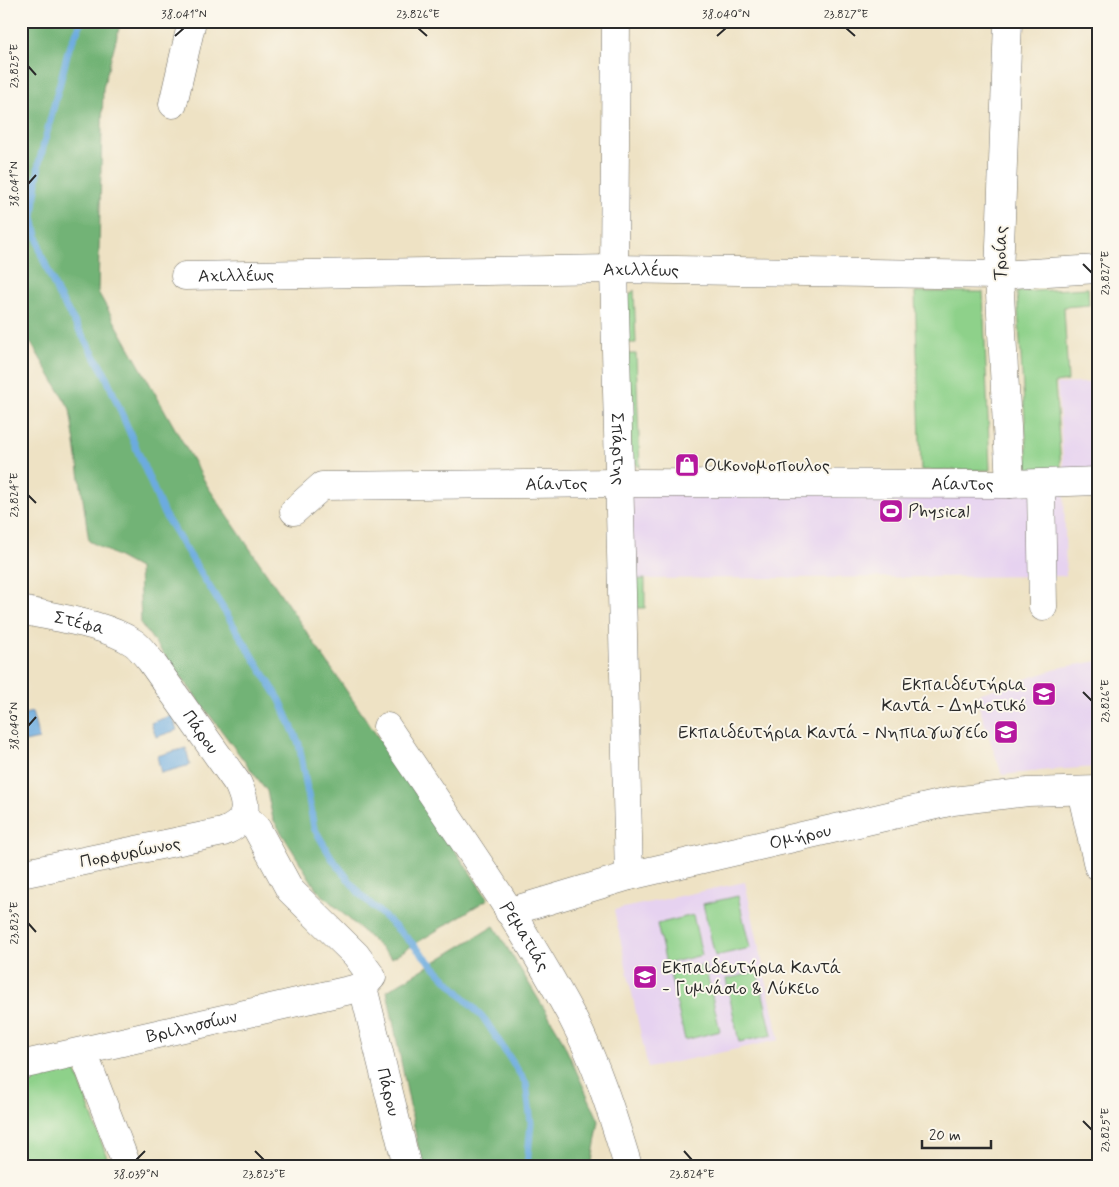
<svg xmlns="http://www.w3.org/2000/svg" width="1119" height="1187" viewBox="0 0 1119 1187" font-family="Mynerve,sans-serif">
<rect width="100%" height="100%" fill="#fbf7ec"/>
<filter id="ink" filterUnits="userSpaceOnUse"><feTurbulence type="fractalNoise" baseFrequency=".02" numOctaves="2"/><feDisplacementMap in="SourceGraphic" scale="10" xChannelSelector="R" yChannelSelector="G"/><feConvolveMatrix kernelMatrix="1 2 1 2 8 2 1 2 1" color-interpolation-filters="sRGB"/></filter>
<filter id="wash" filterUnits="userSpaceOnUse"><feTurbulence type="fractalNoise" baseFrequency=".0096" numOctaves="4" result="noise"/><feDisplacementMap in="SourceGraphic" scale="20" xChannelSelector="R" yChannelSelector="G"/><feGaussianBlur stdDeviation="1.12" result="paint"/><feColorMatrix in="noise" values="0 0 0 0 0 0 0 0 0 0 0 0 0 0 0 0 0 1.4 0 .05"/><feComposite in="paint" operator="in"/></filter>
<g filter="url(#wash)">
<rect width="100%" height="100%" fill="#eee2c4"/>
<!-- built -->
<g fill="#e6d2f0">
<path d="M 1098,382 L 1098,488 L 1064,490 L 1066,576 L 627,579 L 625,475 L 1064,474 L 1057,384 Z"/>
<path d="M 1098,661 L 1098,767 L 1049,770 L 1002,775 L 975,695 L 1063,667 Z"/>
<path d="M 745,882 L 779,1040 L 648,1068 L 614,910 Z"/>
</g>
<!-- green -->
<g fill="#8ed18a" stroke="#5c7e5a">
<path d="M 1088,288 L 1089,305 L 1064,307 L 1068,381 L 1055,383 L 1061,468 L 1028,469 L 1017,292 Z"/>
<path d="M 634,290 L 636,343 L 626,343 L 626,299 Z"/>
<path d="M 915,292 L 983,292 L 990,470 L 921,470 Z"/>
<path d="M 626,354 L 636,354 L 640,468 L 630,458 Z"/>
<path d="M 645,579 L 645,608 L 627,608 L 627,580 Z"/>
<path d="M 738,896 L 750,948 L 715,956 L 703,904 Z"/>
<path d="M 693,915 L 702,955 L 666,964 L 657,924 Z"/>
<path d="M 705,965 L 720,1031 L 685,1040 L 670,974 Z"/>
<path d="M 758,972 L 772,1035 L 739,1042 L 726,979 Z"/>
<path d="M 75,1069 L 110,1166 L 21,1166 L 21,1081 Z"/>
</g>
<!-- forest -->
<g fill="#72b376" stroke="#4e6f50">
<path d="M 21,21 L 121,21 L 103,88 L 98,292 L 208,487 L 488,899 L 392,958 L 317,890 L 273,819 L 267,791 L 141,624 L 139,568 L 89,541 L 70,409 L 21,326 Z"/>
<path d="M 494,926 L 559,1033 L 599,1121 L 591,1166 L 422,1166 L 387,991 Z"/>
</g>
<!-- water -->
<g fill="#6cabdf" stroke="#4c6b85">
<path d="M 32,712 L 39,739 L 25,742 L 21,729 L 21,715 Z"/>
<path d="M 172,715 L 177,730 L 156,737 L 151,723 Z"/>
<path d="M 186,748 L 190,765 L 161,773 L 157,756 Z"/>
</g>
<g fill="none" stroke-linecap="round" stroke-linejoin="round">
<!-- stream -->
<path stroke="#6cabdf" stroke-width="7" d="M 82,21 L 69,48 L 39,163 L 33,217 L 41,254 L 58,294 L 105,374 L 164,514 L 280,700 L 299,744 L 314,828 L 333,860 L 360,894 L 407,938 L 485,1020 L 526,1083 L 531,1123 L 527,1166"/>
</g>
</g>
<g filter="url(#ink)">
<g fill="none" stroke-linecap="round" stroke-linejoin="round">
<defs>
<g id="street">
<path id="s1" d="M 616,21 L 614,269 L 629,876"/>
<path d="M 1008,21 L 999,275 L 1010,484"/>
<path d="M 173,104 L 192,21"/>
<path id="s2" d="M 185,276 L 614,269 L 999,275 L 1098,269"/>
<path d="M 1041,484 L 1043,607"/>
<path id="s3" d="M 294,511 L 322,486 L 620,483 L 1010,484 L 1098,481"/>
<path id="s4" d="M 21,610 C 56,618 104,623 134,643 C 140,647 145,655 150,660 L 238,784 C 249,808 248,822 223,832 L 21,874"/>
<path id="s5" d="M 387,727 C 450,822 518,916 572,1017 C 597,1064 613,1116 628,1166"/>
<path d="M 1081,791 L 1098,866"/>
<path d="M 244,815 L 257,829 L 290,890 L 356,955 L 372,977 L 363,987"/>
<path id="s6" d="M 509,912 L 629,876 L 953,801 L 1028,792 L 1098,790"/>
<path id="s7" d="M 363,987 L 407,1166"/>
<path d="M 83,1052 L 127,1166"/>
<path id="s8" d="M 21,1065 L 363,987"/>
</g>
</defs>
<!-- street casing -->
<use href="#street" stroke="#6f6b61" stroke-width="29"/>
<!-- street -->
<use href="#street" stroke="#fff" stroke-width="28"/>
</g>
</g>
<!-- ticks -->
<path fill="none" stroke="#2b2b2b" stroke-width="2" d="M 418,28 L 427,36M 846,28 L 855,36M 175,36 L 184,28M 717,36 L 726,28M 28,66 L 36,75M 28,184 L 36,175M 1083,264 L 1092,273M 28,495 L 36,503M 1083,692 L 1092,701M 28,726 L 36,717M 28,923 L 36,932M 1083,1121 L 1092,1130M 255,1151 L 264,1160M 684,1151 L 692,1160M 136,1160 L 145,1151"/>
<!-- icons -->
<defs>
<symbol id="shop-square" viewBox="-11 -11 22 22"><rect x="-9" y="-9" width="18" height="18" rx="4" fill="#b5179e" stroke="#fbf7ec"/><path d="M-5-2.5h2.3a2.7 3.5 0 0 1 5.4 0H5L5.5 6h-11ZM-1.5-2.5h3a1.5 2.3 0 0 0-3 0Z" fill="#fff"/></symbol>
<symbol id="stadium-square" viewBox="-11 -11 22 22"><rect x="-9" y="-9" width="18" height="18" rx="4" fill="#b5179e" stroke="#fbf7ec"/><path d="M0-5a6.5 5 0 1 0 0 10a6.5 5 0 1 0 0-10ZM-3.5-1.8h7v3.6h-7Z" fill="#fff"/></symbol>
<symbol id="school-square" viewBox="-11 -11 22 22"><rect x="-9" y="-9" width="18" height="18" rx="4" fill="#b5179e" stroke="#fbf7ec"/><path d="M0-5L7-2L0 1L-7-2ZM-4 1L0 2.5L4 1V4Q0 6-4 4Z" fill="#fff"/></symbol>
</defs>
<g fill-rule="evenodd">
<use href="#shop-square" x="673" y="451" width="28" height="28"/>
<use href="#stadium-square" x="877" y="497" width="28" height="28"/>
<use href="#school-square" x="1030" y="680" width="28" height="28"/>
<use href="#school-square" x="992" y="718" width="28" height="28"/>
<use href="#school-square" x="631" y="963" width="28" height="28"/>
</g>
<g text-anchor="middle" stroke-width="4" stroke-linejoin="round" paint-order="stroke">
<!-- street labels -->
<g font-size="18" fill="#2b2b2b" stroke="#fbf7ec">
<text transform="translate(1000 253) rotate(-89)" y="6">Τροίας</text>
<text dy="6" stroke="none"><textPath href="#s2" startOffset="456">Αχιλλέως</textPath></text>
<text dy="6" stroke="none"><textPath href="#s2" startOffset="51">Αχιλλέως</textPath></text>
<text dy="6" stroke="none"><textPath href="#s1" startOffset="428">Σπάρτης</textPath></text>
<text dy="6" stroke="none"><textPath href="#s3" startOffset="272">Αίαντος</textPath></text>
<text dy="6" stroke="none"><textPath href="#s3" startOffset="678">Αίαντος</textPath></text>
<text dy="6" stroke="none"><textPath href="#s4" startOffset="60">Στέφα</textPath></text>
<text dy="6" stroke="none"><textPath href="#s4" startOffset="230">Πάρου</textPath></text>
<text dy="6" stroke="none"><textPath href="#s6" startOffset="301">Ομήρου</textPath></text>
<text transform="translate(130 852) rotate(-11)" y="6">Πορφυρίωνος</text>
<text dy="6" stroke="none"><textPath href="#s5" startOffset="251">Ρεματιάς</textPath></text>
<text dy="6" stroke="none"><textPath href="#s8" startOffset="175">Βριλησσίων</textPath></text>
<text dy="6" stroke="none"><textPath href="#s7" startOffset="108">Πάρου</textPath></text>
</g>
<!-- poi labels -->
<g font-size="18" fill="#2b2b2b" stroke="#fbf7ec" text-anchor="start">
<text x="704" y="471">Οικονομοπουλος</text>
<text x="908" y="517">Physical</text>
<text x="1026" y="690" text-anchor="end">Εκπαιδευτήρια<tspan x="1026" dy="21">Καντά - Δημοτικό</tspan></text>
<text x="988" y="738" text-anchor="end">Εκπαιδευτήρια Καντά - Νηπιαγωγείο</text>
<text x="662" y="973">Εκπαιδευτήρια Καντά<tspan x="662" dy="21">- Γυμνάσιο &amp; Λύκειο</tspan></text>
</g>
</g>
<!-- margin -->
<rect width="1119" height="1187" fill="none" stroke="#fbf7ec" stroke-width="55"/>
<!-- scale -->
<path d="M922 1140v8h69v-8" fill="none" stroke="#2b2b2b" stroke-width="2.5"/>
<text x="929" y="1140" font-size="15" fill="#2b2b2b" stroke="#fbf7ec" stroke-width="4" paint-order="stroke">20 m</text>
<rect x="28" y="28" width="1064" height="1132" fill="none" stroke="#2b2b2b" stroke-width="2"/>
<g font-size="12" text-anchor="middle" fill="#2b2b2b">
<text x="184" y="18">38.041°N</text>
<text x="418" y="18">23.826°E</text>
<text x="726" y="18">38.040°N</text>
<text x="846" y="18">23.827°E</text>
<text transform="translate(14 66) rotate(-90)" y="4">23.825°E</text>
<text transform="translate(14 184) rotate(-90)" y="4">38.041°N</text>
<text transform="translate(1105 273) rotate(-90)" y="4">23.827°E</text>
<text transform="translate(14 495) rotate(-90)" y="4">23.824°E</text>
<text transform="translate(1105 701) rotate(-90)" y="4">23.826°E</text>
<text transform="translate(14 726) rotate(-90)" y="4">38.040°N</text>
<text transform="translate(14 923) rotate(-90)" y="4">23.823°E</text>
<text transform="translate(1105 1130) rotate(-90)" y="4">23.825°E</text>
<text x="136" y="1178">38.039°N</text>
<text x="264" y="1178">23.823°E</text>
<text x="692" y="1178">23.824°E</text>
</g>
</svg>
